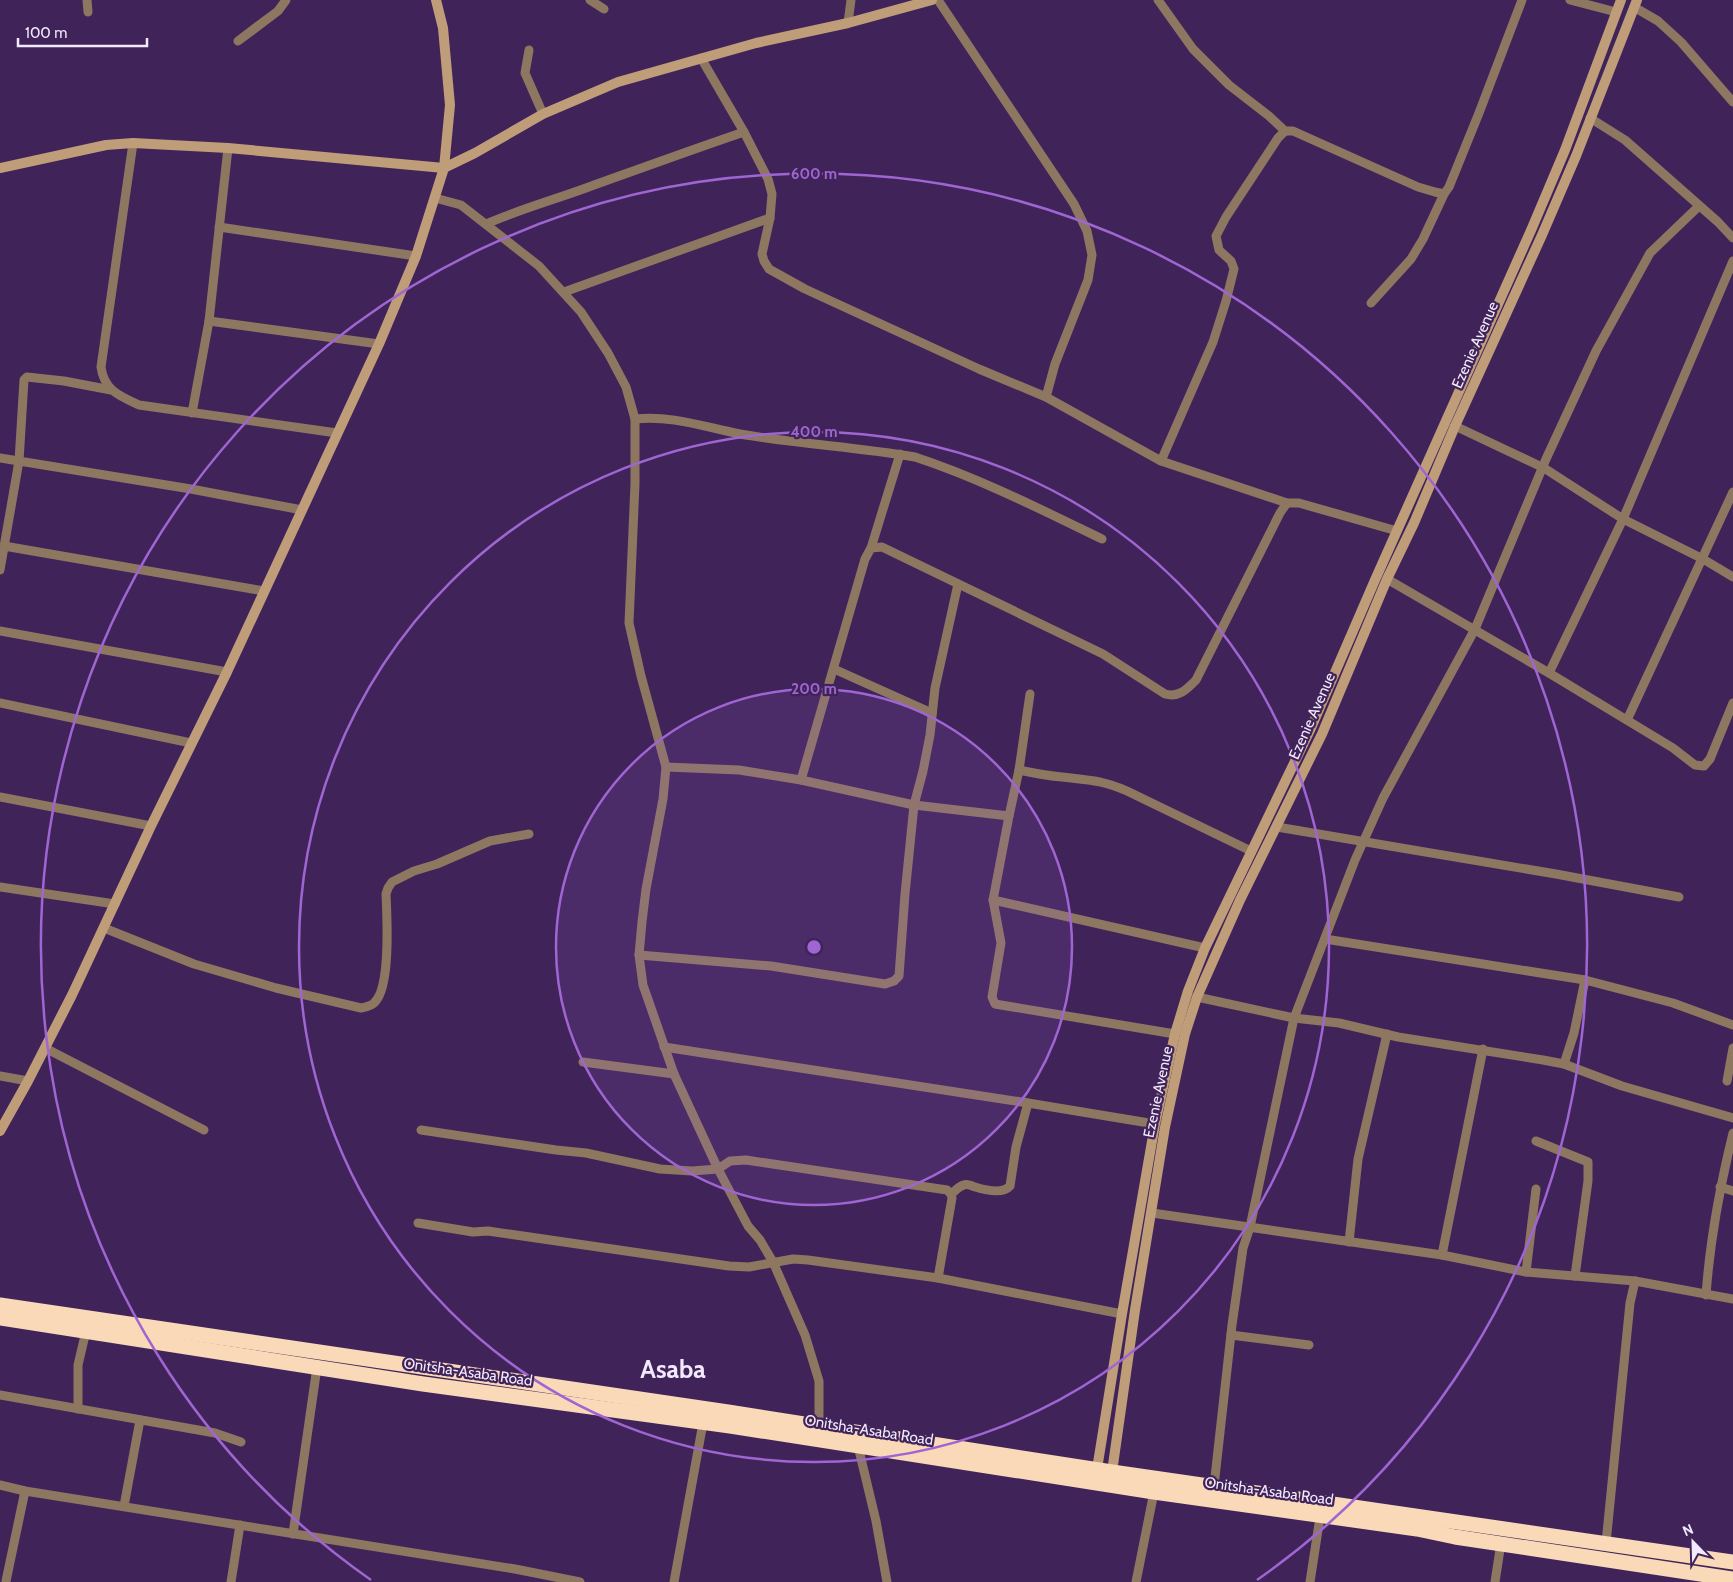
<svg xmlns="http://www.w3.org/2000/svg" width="1733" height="1582" viewBox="0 0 1733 1582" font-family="Cabin,sans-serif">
<rect width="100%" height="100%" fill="#402459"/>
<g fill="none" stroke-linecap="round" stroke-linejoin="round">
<!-- street -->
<g stroke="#8e7761" stroke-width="9">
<path d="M 87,0 L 88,12"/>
<path d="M 590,0 L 604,9"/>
<path d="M 938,0 L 1074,204 L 1087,231 L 1092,255 L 1088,280 L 1055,364 L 1046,397"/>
<path d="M 1158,0 L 1193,49 L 1229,85 L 1269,116 L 1285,131 L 1293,131 L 1418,187 L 1435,192 L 1444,194 L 1449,187 L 1479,113 L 1522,0"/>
<path d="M 1570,0 L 1616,12"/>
<path d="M 1634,7 L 1658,21 L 1681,42 L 1733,102"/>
<path d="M 848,23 L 851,0"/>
<path d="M 238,41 L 278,11 L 286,0"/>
<path d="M 529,50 L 525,73 L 543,114"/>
<path d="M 701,58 L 744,132 L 768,179 L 772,194 L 770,218 L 762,254 L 764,261 L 769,269 L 805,289 L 979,369 L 1046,397 L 1161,461 L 1287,503 L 1299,503 L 1397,531"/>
<path d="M 1590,118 L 1625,140 L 1718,222 L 1733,238"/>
<path d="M 133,143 L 101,367 C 104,390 119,396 139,405 L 337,433"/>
<path d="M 435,198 L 461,205 L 539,266 L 581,312 L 608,353 L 626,387 L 635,419 L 635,484 L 629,623 L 641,676 L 666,767 L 663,799 L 646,889 L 642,922 L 639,955 L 643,985 L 674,1074 L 718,1169 L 748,1226 L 760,1240 L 773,1262 L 805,1335 L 819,1381 L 819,1427"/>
<path d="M 486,224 C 518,210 553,200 586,188 C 639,169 691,150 744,132"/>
<path d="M 219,227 L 416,256"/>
<path d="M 564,292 L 770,218"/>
<path d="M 1371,303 L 1411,259 L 1423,239 L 1444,194"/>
<path d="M 209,321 L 379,344"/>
<path d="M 192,413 L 209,321 L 228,148"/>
<path d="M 635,419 C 672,415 704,427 740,434 C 798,444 857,447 915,457 C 979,478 1040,509 1102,539"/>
<path d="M 1455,426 L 1544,468 L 1623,519 L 1703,559 L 1733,577"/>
<path d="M 0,458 L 191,489 L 302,510"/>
<path d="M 1161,461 L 1213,342 L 1226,301 L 1234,269 L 1231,261 L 1219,250 L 1216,236 L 1226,217 L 1278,138 L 1285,131"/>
<path d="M 4,546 L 264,591"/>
<path d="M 871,548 L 900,454"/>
<path d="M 0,570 L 19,461 L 24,380 L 27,377 L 64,381 L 111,390"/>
<path d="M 1387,579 L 1549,673 L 1673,748 L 1695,765 L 1704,766 L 1710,759 L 1733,703"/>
<path d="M 0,631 L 227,672"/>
<path d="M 834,669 L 932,713"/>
<path d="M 1549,673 L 1623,519 L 1733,261"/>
<path d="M 0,703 L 191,743"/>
<path d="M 1627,720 L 1733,492"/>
<path d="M 666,767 L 739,770 L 801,780 L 914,805 L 1009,816 L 1019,770 C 1033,773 1047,776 1062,777 C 1088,780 1102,780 1127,791 L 1251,851"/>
<path d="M 1019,770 L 1030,694"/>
<path d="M 801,780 L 865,559 L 871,548 L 882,547 L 1103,654 L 1165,694 C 1179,698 1187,689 1196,680 L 1280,513 L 1287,503"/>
<path d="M 0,797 L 151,826"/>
<path d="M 1009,816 L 993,900 L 1001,943 L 992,997 L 995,1004 L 1175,1034"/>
<path d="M 1277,827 L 1556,874 L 1679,897"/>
<path d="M 0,887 L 115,904"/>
<path d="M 993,900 L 1205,948"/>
<path d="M 104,928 L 194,964 L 276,988 L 361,1008 C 366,1007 372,1006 375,1002 C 391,986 387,917 386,894 L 388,888 L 392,882 L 414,871 L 437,864 L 490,841 L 529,834"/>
<path d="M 1325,939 L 1585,980 L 1673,1003 L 1733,1025"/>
<path d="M 639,955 L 771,966 L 885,984 L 894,981 L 899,976 L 905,894 L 914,805 L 923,771 L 930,735 L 935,688 L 958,584"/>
<path d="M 1197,997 L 1294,1018 L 1339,1023 L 1398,1037 L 1543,1060 L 1564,1064 L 1622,1086 L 1733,1118"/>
<path d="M 664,1047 L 1028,1103 L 1155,1124"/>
<path d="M 45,1048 L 204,1130"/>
<path d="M 583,1062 L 674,1074"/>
<path d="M 1564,1064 L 1574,1033 L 1585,980"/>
<path d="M 0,1076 L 28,1081"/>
<path d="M 1727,1081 L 1733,1048"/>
<path d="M 421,1130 L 556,1150 L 586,1153 L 660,1169 L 692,1171 L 718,1169 L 730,1161 L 746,1160 L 947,1190 L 951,1194 L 952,1198 L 938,1278"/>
<path d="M 1536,1141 L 1588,1162 L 1588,1181 L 1575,1276"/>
<path d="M 1720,1187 L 1733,1191"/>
<path d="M 951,1194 C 955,1191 959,1186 964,1185 C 968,1183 971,1186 975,1187 C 985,1190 1003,1194 1010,1186 L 1016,1147 L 1028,1103"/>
<path d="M 1152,1213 L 1442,1255 L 1526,1272 L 1635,1281 L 1733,1299"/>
<path d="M 418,1223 L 473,1232 L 488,1231 L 729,1266 L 749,1267 L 793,1259 L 808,1260 L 938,1278 L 1122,1314"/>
<path d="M 1349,1242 L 1358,1159 L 1387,1034"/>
<path d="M 1442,1255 L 1483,1049"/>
<path d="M 1526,1272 L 1536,1189"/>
<path d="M 1706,1295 C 1710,1239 1720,1186 1733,1133"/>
<path d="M 1231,1335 L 1309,1345"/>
<path d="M 0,1395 L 215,1433 L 241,1442"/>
<path d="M 78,1409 L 78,1365 L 86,1331"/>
<path d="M 858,1446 L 876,1521 L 887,1582"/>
<path d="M 0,1485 L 25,1491 L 515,1569 L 580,1582"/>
<path d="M 1214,1486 L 1232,1325 L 1243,1248 L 1250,1227 L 1294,1018 L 1355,860 L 1383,798 L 1475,629 L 1546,459 L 1596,351 L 1650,253 L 1699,206"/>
<path d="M 124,1506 L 140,1420"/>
<path d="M 293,1534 L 317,1367"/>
<path d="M 1606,1543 L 1630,1303 L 1635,1281"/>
<path d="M 6,1581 L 25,1491"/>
<path d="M 231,1582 L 240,1525"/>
<path d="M 674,1582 L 703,1423"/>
<path d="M 1136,1582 L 1154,1492"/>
<path d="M 1310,1582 L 1320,1517"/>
<path d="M 1495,1582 L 1501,1543"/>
</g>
<!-- secondary -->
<g stroke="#c09d79" stroke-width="10">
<path d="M 0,168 L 106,145 L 133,143 L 228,148 L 444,168 L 475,153 L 543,114 L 618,82 L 756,43 L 848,23 L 932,0"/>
<path d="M 0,1131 L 28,1081 L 72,995 L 151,826 L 227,672 L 379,344 L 416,256 L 444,168 L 450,105 L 443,28 L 436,0"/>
<path d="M 1097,1469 L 1122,1314 L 1155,1124 L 1175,1034 L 1188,991 L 1205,948 L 1311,728 L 1375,580 L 1532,228 L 1565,150 L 1621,0"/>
<path d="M 1112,1472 L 1135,1310 L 1165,1127 L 1185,1034 L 1197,997 L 1240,900 L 1322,734 L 1387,579 L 1414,523 L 1455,426 L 1542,235 L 1576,156 L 1637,0"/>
</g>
<!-- highway -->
<g stroke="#fad9b8" stroke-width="15">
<path d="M 0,1305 L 728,1412 L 1112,1472 L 1733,1562"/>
<path d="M 0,1318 L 423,1384 L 730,1426 L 1154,1492 L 1417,1529 L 1455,1537 L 1733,1579"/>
</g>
</g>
<!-- distance rings -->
<circle cx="814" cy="947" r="258" fill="#9f65d2" fill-opacity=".12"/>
<g fill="none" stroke="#9f65d2" stroke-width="2.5">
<circle cx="814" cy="947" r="258"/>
<circle cx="814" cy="947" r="515"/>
<path d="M371 1580A773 773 0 1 1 1257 1580"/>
</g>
<g text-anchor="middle" stroke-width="4.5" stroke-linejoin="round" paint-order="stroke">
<!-- street labels -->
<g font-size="15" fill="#f2e9fd" stroke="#402459">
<text transform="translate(1475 345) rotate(-66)" y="5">Ezenie Avenue</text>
<text transform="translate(1312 716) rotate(-66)" y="5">Ezenie Avenue</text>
<text transform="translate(1158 1092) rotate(-78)" y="5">Ezenie Avenue</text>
<text transform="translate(468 1372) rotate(8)" y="5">Onitsha-Asaba Road</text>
<text transform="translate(869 1430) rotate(9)" y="5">Onitsha-Asaba Road</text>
<text transform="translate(1269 1491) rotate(8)" y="5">Onitsha-Asaba Road</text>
</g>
<!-- town labels -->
<g font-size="25" font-weight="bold" fill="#f2e9fd" stroke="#402459">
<text x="673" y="1378">Asaba</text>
</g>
</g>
<circle cx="814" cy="947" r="8" fill="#9f65d2" stroke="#402459" stroke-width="2.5"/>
<g font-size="15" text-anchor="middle" font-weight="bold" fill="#9f65d2" stroke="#402459" stroke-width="4.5" stroke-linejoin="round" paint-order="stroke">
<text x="814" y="179">600 m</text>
<text x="814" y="437">400 m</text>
<text x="814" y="694">200 m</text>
</g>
<!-- north arrow -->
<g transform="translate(1693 1542) rotate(337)" stroke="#402459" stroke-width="4" paint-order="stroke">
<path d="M0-4L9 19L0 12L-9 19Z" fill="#f2e9fd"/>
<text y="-8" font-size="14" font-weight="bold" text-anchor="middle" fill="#f2e9fd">N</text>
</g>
<!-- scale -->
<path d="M18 38v8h129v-8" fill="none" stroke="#f2e9fd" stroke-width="2.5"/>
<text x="25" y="38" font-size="15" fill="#f2e9fd" stroke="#402459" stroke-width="4" paint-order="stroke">100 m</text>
</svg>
